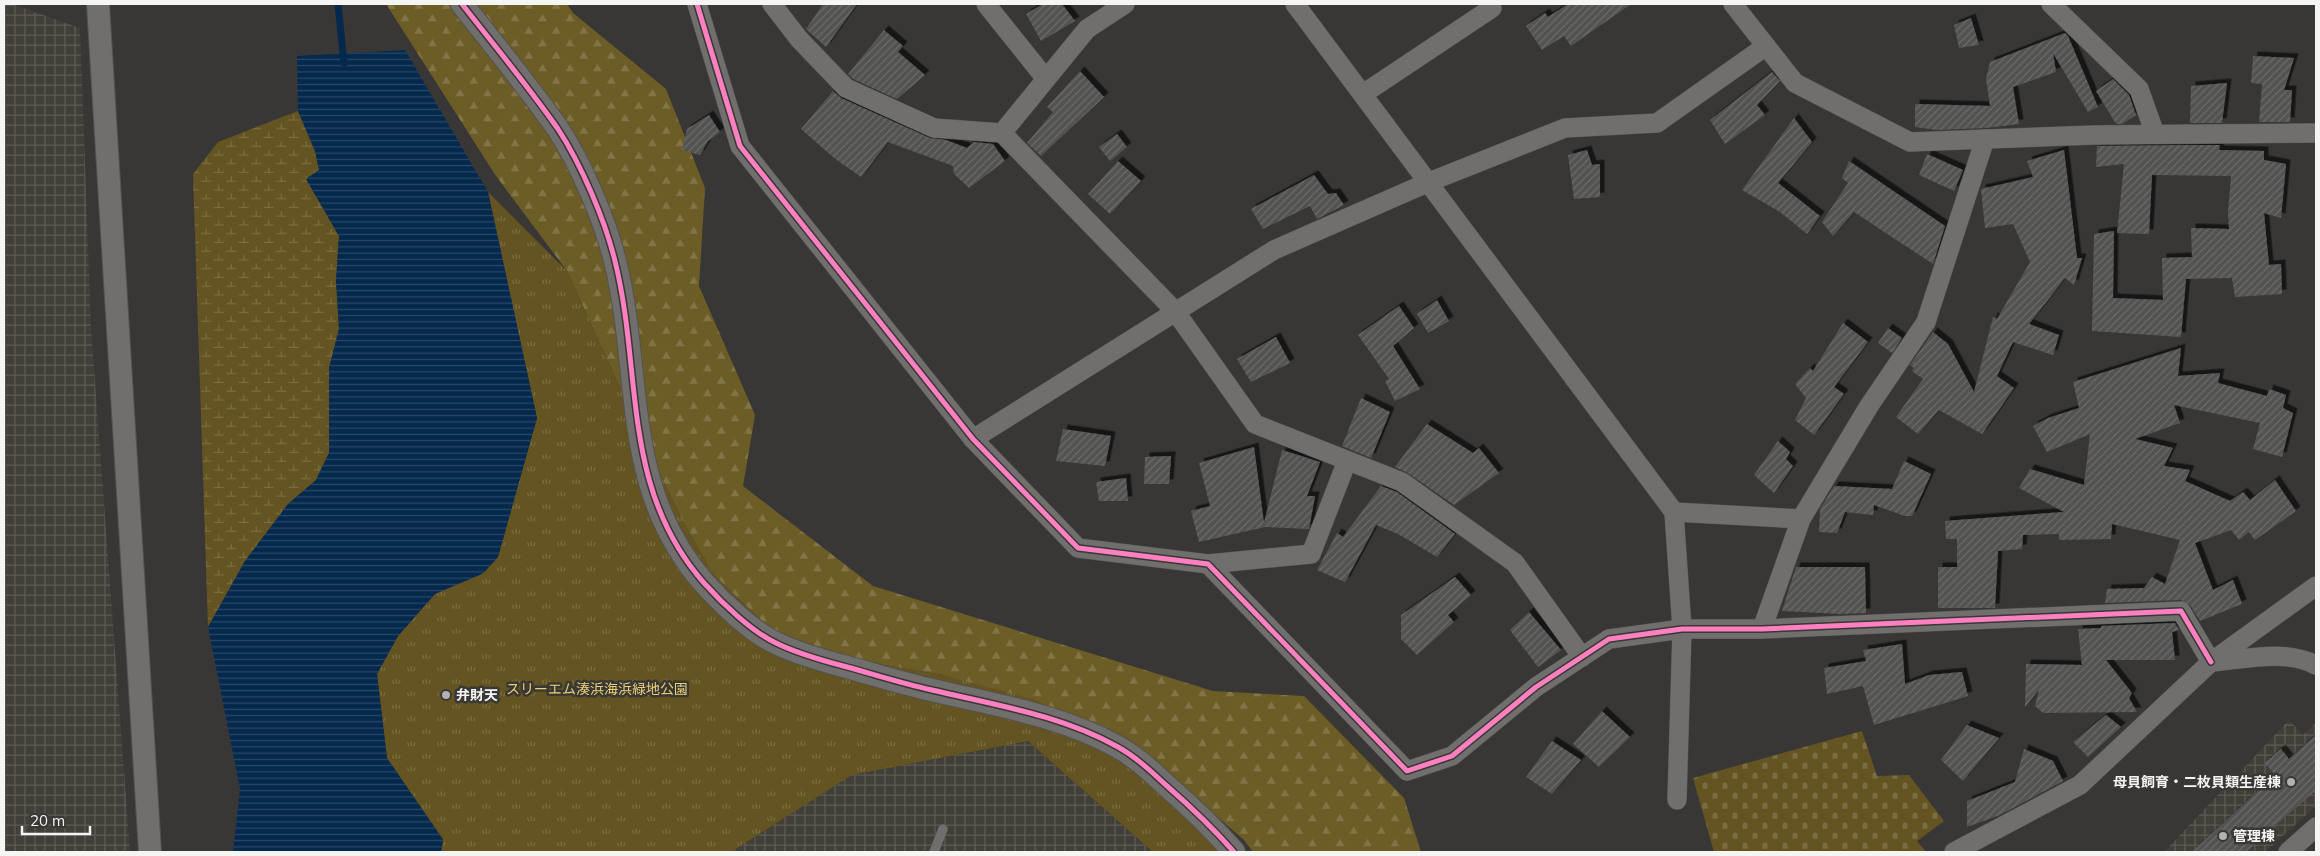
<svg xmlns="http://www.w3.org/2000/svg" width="2320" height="856" viewBox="0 0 2320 856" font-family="Mulish,'Noto Sans JP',sans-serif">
<defs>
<pattern id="industrial-grid" width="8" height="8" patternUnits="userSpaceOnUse" patternTransform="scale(1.25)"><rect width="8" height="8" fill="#413f38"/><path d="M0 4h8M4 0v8" fill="none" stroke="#5d5b55"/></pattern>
<pattern id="forest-firs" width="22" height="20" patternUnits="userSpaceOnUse" patternTransform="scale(1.25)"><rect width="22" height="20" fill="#6c5c26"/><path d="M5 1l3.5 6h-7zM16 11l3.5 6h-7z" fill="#827446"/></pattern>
<pattern id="wetland-marsh" width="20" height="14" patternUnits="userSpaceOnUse" patternTransform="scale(1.25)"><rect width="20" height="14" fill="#635421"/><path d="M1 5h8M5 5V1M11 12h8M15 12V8" fill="none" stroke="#7a6d42"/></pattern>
<pattern id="cemetery-stones" width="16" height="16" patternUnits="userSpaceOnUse" patternTransform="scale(1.25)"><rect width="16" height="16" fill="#635421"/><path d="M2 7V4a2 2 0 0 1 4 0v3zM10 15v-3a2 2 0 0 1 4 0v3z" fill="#7a6d42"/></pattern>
<pattern id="park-tufts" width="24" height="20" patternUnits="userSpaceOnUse" patternTransform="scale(1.25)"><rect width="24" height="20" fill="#635421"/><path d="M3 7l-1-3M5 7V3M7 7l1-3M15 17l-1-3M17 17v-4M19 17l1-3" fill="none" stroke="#7a6d42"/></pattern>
<pattern id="water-rules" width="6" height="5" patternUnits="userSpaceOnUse" patternTransform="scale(1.25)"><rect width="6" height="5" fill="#05284d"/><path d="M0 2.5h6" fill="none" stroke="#2a4867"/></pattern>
<pattern id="building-hatch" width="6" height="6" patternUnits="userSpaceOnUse" patternTransform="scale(1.25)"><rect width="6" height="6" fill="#535251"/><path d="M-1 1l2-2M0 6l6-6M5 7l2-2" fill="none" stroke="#6c6c6a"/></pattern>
<filter id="shadow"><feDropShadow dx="4.5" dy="-4.5" stdDeviation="0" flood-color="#0009"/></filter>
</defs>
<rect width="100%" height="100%" fill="#383736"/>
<!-- industrial -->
<g fill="url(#industrial-grid)">
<path d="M 4,4 L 12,4 L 80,28 L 91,328 L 130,852 L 4,852 Z"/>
<path d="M 2289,720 L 2303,735 L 2316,723 L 2316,806 L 2265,852 L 2164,852 Z"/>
<path d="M 1028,741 L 1153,852 L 731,852 L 852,775 Z"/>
</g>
<!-- forest -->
<path fill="url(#forest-firs)" d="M 386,4 L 567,4 L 573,13 L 666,89 L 705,188 L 699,286 L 755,415 L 743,486 L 873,586 L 1213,691 L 1304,696 L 1404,798 L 1421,852 L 1253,852 L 1244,840 L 1141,751 L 943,675 L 849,659 L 770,629 L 714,575 L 688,531 L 650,454 L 567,271 L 496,176 Z"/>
<!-- wetland -->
<path fill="url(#wetland-marsh)" d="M 298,111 L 315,151 L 319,170 L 306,179 L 339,236 L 336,281 L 339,329 L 329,368 L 329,453 L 316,480 L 288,504 L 245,561 L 208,627 L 193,174 L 218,142 Z"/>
<!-- cemetery -->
<path fill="url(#cemetery-stones)" d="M 1862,731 L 1877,776 L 1909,775 L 1944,821 L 1917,841 L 1926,852 L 1714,852 L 1693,778 Z"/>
<!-- park -->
<path fill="url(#park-tufts)" d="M 488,192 L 567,271 L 650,454 L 688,531 L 714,575 L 770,629 L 849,659 L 943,675 L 1033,699 L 1141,751 L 1223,852 L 1153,852 L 1028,741 L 852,775 L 731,852 L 441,852 L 443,839 L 387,758 L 377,674 L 398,636 L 435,594 L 485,572 L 498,557 L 537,418 Z"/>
<!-- water -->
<path fill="url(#water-rules)" d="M 405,50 L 488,192 L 537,418 L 498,557 L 482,574 L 435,594 L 398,636 L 377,674 L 387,758 L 443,840 L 441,852 L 233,852 L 240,789 L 208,627 L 245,561 L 288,504 L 316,480 L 329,453 L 329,368 L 339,329 L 336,281 L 339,236 L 306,179 L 319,170 L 315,151 L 298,111 L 297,56 Z"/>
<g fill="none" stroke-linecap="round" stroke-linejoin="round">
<!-- stream -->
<path stroke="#05284d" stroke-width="7" d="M 338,4 L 344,63"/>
</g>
<!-- building -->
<g fill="url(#building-hatch)" filter="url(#shadow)">
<path d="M 823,4 L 857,4 L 826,47 L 806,29 Z"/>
<path d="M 1043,4 L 1062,4 L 1075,21 L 1041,41 L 1026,14 Z"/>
<path d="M 1568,4 L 1631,4 L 1571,46 L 1564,36 L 1542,50 L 1526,26 L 1545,13 L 1548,17 Z"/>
<path d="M 1971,18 L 1979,45 L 1959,48 L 1954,25 Z"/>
<path d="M 884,30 L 903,46 L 898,52 L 925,75 L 897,99 L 853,79 L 848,74 Z"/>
<path d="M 2065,33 L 2068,36 L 2098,107 L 2088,112 L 2053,53 L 2056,72 L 2013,87 L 2019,124 L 1986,128 L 1936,130 L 1915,127 L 1915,104 L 1990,106 L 1986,79 L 1990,62 Z"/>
<path d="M 2253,56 L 2294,58 L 2284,90 L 2292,90 L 2290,122 L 2259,122 L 2262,84 L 2251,83 Z"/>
<path d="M 1080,71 L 1104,97 L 1041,156 L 1027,143 L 1053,112 L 1047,107 Z"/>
<path d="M 1772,72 L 1780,81 L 1757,105 L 1765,115 L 1725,144 L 1710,120 Z"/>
<path d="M 2113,79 L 2129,95 L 2136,115 L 2122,124 L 2116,124 L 2096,91 Z"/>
<path d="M 2227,83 L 2222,123 L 2190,123 L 2191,86 Z"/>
<path d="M 833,91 L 841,98 L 930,138 L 946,140 L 967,148 L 974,142 L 993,144 L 1005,161 L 969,188 L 954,174 L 953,166 L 888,142 L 861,177 L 834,158 L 801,129 Z"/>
<path d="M 709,115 L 720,132 L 708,141 L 700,155 L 682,150 L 687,129 Z"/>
<path d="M 1794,118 L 1812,142 L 1778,183 L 1820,216 L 1807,234 L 1780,212 L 1742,190 Z"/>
<path d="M 1117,134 L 1127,147 L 1110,161 L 1099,147 Z"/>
<path d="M 2189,145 L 2220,145 L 2219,150 L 2264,151 L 2264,160 L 2286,164 L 2281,218 L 2264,213 L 2269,265 L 2281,264 L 2282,294 L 2235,297 L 2232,278 L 2186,279 L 2181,337 L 2092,331 L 2094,234 L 2114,231 L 2113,298 L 2163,300 L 2162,258 L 2192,257 L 2191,228 L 2229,229 L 2228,212 L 2231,176 L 2152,175 L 2149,234 L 2117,233 L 2124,164 L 2096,167 L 2097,146 Z"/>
<path d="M 1587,150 L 1592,165 L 1600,164 L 1600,197 L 1574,199 L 1568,155 Z"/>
<path d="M 2064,150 L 2077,258 L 2082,258 L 2074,285 L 2065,278 L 2029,324 L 2059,335 L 2053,355 L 2013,342 L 1997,376 L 2014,388 L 1982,434 L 1939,410 L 1918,434 L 1896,417 L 1923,379 L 1912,371 L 1914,368 L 1910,365 L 1933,332 L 1948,344 L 1974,392 L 1993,317 L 1997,319 L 2030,262 L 2013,224 L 1985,228 L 1981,189 L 2033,177 L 2027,161 Z"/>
<path d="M 1927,154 L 1963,170 L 1954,191 L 1919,175 Z"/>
<path d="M 1118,161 L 1141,181 L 1110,214 L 1088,194 Z"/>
<path d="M 1849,161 L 1945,226 L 1933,264 L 1854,212 L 1833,236 L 1822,222 L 1848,183 L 1842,178 Z"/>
<path d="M 1314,175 L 1328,194 L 1336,193 L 1344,205 L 1317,219 L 1310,206 L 1263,229 L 1251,209 Z"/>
<path d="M 1437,300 L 1449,321 L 1428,333 L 1417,314 Z"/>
<path d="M 1399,306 L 1414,328 L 1393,346 L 1420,389 L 1395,401 L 1385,381 L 1389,379 L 1358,335 Z"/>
<path d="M 1843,323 L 1868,342 L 1834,387 L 1844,394 L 1814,435 L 1795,420 L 1806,398 L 1795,384 L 1810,368 L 1813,371 Z"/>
<path d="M 1888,328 L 1902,338 L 1892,353 L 1878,343 Z"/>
<path d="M 1276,337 L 1290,363 L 1251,382 L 1237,359 Z"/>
<path d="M 2181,348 L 2178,376 L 2220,373 L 2218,383 L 2267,396 L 2269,389 L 2286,395 L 2283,408 L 2293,413 L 2282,457 L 2253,449 L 2260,423 L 2174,405 L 2180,423 L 2135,439 L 2173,448 L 2164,466 L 2190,470 L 2185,481 L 2230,501 L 2243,492 L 2250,500 L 2275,480 L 2296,511 L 2255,540 L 2249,532 L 2239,540 L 2231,530 L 2195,543 L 2213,590 L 2233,580 L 2242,604 L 2200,621 L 2190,605 L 2181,600 L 2105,603 L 2107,589 L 2144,588 L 2152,577 L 2165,584 L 2180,540 L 2112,524 L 2111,539 L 2059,540 L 2059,534 L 2023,535 L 2022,549 L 1998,551 L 1995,608 L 1938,608 L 1938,567 L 1957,567 L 1957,539 L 1946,539 L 1945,521 L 2064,512 L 2019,488 L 2030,469 L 2084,485 L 2090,434 L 2047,452 L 2033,426 L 2048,418 L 2079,408 L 2073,382 Z"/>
<path d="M 1361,398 L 1390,412 L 1371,458 L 1342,446 Z"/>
<path d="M 1427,424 L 1473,453 L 1479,448 L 1499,473 L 1454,505 L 1408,473 L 1395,467 Z"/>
<path d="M 1063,429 L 1111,436 L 1105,466 L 1056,461 Z"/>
<path d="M 1778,441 L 1790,452 L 1786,459 L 1793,466 L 1774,493 L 1754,475 Z"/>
<path d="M 1254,447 L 1264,523 L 1282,450 L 1320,462 L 1307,496 L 1315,496 L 1309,529 L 1265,527 L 1199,542 L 1191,511 L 1210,506 L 1199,463 Z"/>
<path d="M 1171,456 L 1169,484 L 1144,484 L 1145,457 Z"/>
<path d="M 1904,461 L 1931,474 L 1912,516 L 1905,516 L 1874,505 L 1873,515 L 1845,512 L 1837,533 L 1819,532 L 1820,509 L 1834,486 L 1892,489 Z"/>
<path d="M 1126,478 L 1128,501 L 1099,501 L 1096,482 Z"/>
<path d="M 1381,486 L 1397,492 L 1455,534 L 1437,557 L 1398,534 L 1376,525 L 1345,582 L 1317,570 L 1337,533 L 1343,537 Z"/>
<path d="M 1796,567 L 1865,567 L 1866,613 L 1841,614 L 1782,611 Z"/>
<path d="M 1455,577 L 1471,595 L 1448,615 L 1454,622 L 1417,655 L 1401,639 L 1401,615 Z"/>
<path d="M 1529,612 L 1561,650 L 1538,667 L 1510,630 Z"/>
<path d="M 2175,623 L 2179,630 L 2172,632 L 2175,660 L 2106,660 L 2132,693 L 2129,698 L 2137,712 L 2043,713 L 2035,706 L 2039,690 L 2025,707 L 2026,664 L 2082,665 L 2078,629 L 2101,628 L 2101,626 Z"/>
<path d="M 1902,644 L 1905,684 L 1929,675 L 1962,672 L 1968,696 L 1874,725 L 1863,686 L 1827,694 L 1824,668 L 1866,661 L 1863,650 Z"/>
<path d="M 1602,711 L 1630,737 L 1599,767 L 1573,744 Z"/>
<path d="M 2106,715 L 2121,727 L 2088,757 L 2073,742 Z"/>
<path d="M 1967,725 L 1999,738 L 1963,781 L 1941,760 Z"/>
<path d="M 2316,735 L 2316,790 L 2246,852 L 2192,852 L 2275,775 L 2265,763 L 2281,749 L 2289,759 Z"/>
<path d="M 1552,741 L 1581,760 L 1552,794 L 1526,777 Z"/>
<path d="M 2024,749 L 2053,761 L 2063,781 L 2000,815 L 1967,827 L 1967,801 L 2015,782 Z"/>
</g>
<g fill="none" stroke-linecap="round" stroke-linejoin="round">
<defs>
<path id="service" d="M 934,852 L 943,829"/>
<g id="minor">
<path d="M 697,4 L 740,146 L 973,439 L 1078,548 L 1208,564 L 1407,771 L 1452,756 L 1536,687 L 1609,639 L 1682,629 L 1762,629 L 2181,611 L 2211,662"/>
<path d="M 772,4 L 799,39 L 846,88 L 934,128 L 1002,133 L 1175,311 L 1255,424 L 1402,482 L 1515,563 L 1582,657"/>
<path d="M 986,4 L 1046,79"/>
<path d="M 1295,4 L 1674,512 L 1682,629 L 1677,800"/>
<path d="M 1733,4 L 1795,83 L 1910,142 L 2094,135 L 2316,133"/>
<path d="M 2051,4 L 2139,89 L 2155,134"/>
<path d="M 1363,94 L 1492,8"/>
<path d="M 1002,133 L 1087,29 L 1125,4"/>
<path d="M 973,439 L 1274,250 L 1429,182 L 1565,128 L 1657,123 L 1766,46"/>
<path d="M 1674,512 L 1801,519"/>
<path d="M 1208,564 L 1311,554 L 1347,461"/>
<path d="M 1762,629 L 1801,519 L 1869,406 L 1926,322 L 1985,139"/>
<path d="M 2213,662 C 2246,659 2285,649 2316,665"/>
<path d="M 1954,852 L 2080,785 L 2211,662 L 2316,586"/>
<path d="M 2288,852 L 2316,827"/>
</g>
<g id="tertiary">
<path d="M 98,4 L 150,852"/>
<path d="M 462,4 C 494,45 528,86 558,129 C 581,164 605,220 615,261 C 643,374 620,487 704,583 C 722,603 752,632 776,643 C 798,654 824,661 847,667 C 876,675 904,684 932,690 C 995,705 1061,715 1118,747 C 1136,757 1152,772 1167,786 C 1191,807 1213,828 1234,852"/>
</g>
</defs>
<!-- service casing -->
<use href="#service" stroke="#535351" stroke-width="10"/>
<!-- minor casing -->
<use href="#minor" stroke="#535351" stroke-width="20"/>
<!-- tertiary casing -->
<use href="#tertiary" stroke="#535351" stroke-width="24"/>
<!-- service -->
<use href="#service" stroke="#706f6e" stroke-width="9"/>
<!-- minor -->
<use href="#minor" stroke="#706f6e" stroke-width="19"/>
<!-- tertiary -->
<use href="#tertiary" stroke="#706f6e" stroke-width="22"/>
<defs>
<g id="cycleway">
<path d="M 462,4 C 494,45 528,86 558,129 C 581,164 605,220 615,261 C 643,374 620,487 704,583 C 722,603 752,632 776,643 C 798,654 824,661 847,667 C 876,675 904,684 932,690 C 995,705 1061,715 1118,747 C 1136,757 1152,772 1167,786 C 1191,807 1213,828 1234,852"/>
<path d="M 697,4 L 740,146 L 973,439 L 1078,548 L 1208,564 L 1407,771 L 1452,756 L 1536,687 L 1609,639 L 1682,629 L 1762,629 L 2181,611 L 2211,662"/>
</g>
</defs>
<!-- cycleway casing -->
<use href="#cycleway" stroke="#393835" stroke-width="8"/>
<!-- cycleway -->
<use href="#cycleway" stroke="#ff80c0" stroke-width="5"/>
</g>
<!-- markers -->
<g fill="#b3b2b1" stroke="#393835" stroke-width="2">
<circle cx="446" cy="695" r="5"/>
<circle cx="2291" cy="782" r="5"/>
<circle cx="2223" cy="836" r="5"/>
</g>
<g text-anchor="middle" stroke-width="5" stroke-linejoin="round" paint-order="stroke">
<!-- park labels -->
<g font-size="14" fill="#ebcf75" stroke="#393835">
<text x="597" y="694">スリーエム湊浜海浜緑地公園</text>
</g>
<!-- poi labels -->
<g font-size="14" font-weight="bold" fill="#f5f5f3" stroke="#393835" text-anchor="start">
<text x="456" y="700">弁財天</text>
<text x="2281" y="787" text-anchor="end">母貝飼育・二枚貝類生産棟</text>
<text x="2233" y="841">管理棟</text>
</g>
</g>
<!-- border -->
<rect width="2320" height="856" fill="none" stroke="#f5f5f3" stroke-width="10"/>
<!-- scale -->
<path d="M22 826v8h68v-8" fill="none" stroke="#f5f5f3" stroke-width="2.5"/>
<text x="30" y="826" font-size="15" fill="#f5f5f3" stroke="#393835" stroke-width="4" paint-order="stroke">20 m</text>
</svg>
